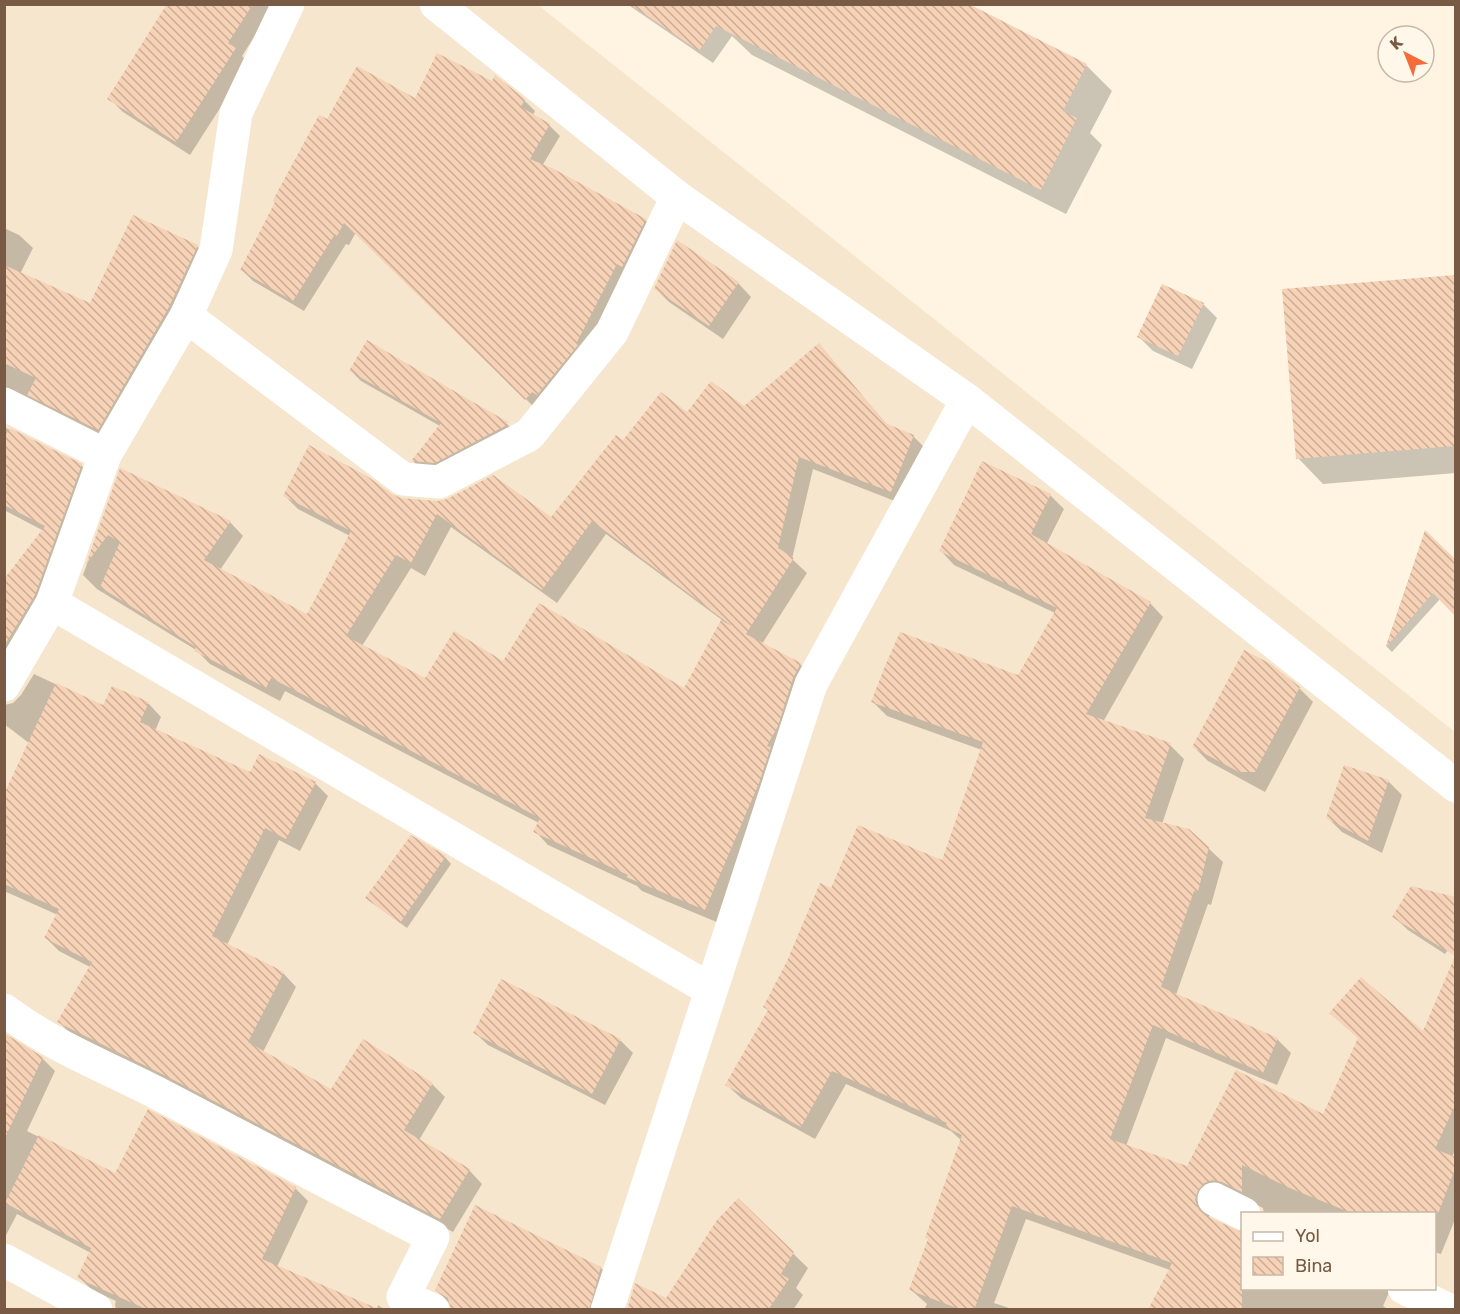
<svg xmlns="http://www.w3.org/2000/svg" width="1460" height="1314" viewBox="0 0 1460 1314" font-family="Rubik,sans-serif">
<defs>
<pattern id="building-back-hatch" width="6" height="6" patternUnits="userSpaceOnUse" patternTransform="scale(1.5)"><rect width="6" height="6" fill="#f6d2b6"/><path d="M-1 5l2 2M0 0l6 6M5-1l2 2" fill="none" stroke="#ccad96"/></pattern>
</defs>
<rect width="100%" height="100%" fill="#fef4e1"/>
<!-- residential -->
<path fill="#f7e6ce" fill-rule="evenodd" d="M 5,5 L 538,5 L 1455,732 L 1455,1309 L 5,1310 ZM 1242,1214 L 1434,1214 L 1434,1288 L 1242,1288 Z"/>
<!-- shadow -->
<g fill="#0003" fill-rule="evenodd">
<path d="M 170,4 L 275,4 L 242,56 L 249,63 L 190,155 L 123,112 L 109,98 Z"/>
<path d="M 627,4 L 704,4 L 1086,65 L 1112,91 L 1090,133 L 1102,145 L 1066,214 L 752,55 L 732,36 L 713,63 Z"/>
<path d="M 415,100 L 524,100 L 535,111 L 533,115 L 549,125 L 560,136 L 542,166 L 645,220 L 656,231 L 587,355 L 537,410 L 356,232 L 349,245 L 346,244 L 304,311 L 253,281 L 242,270 L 328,121 Z"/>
<path d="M 4,228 L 19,235 L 33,248 L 20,274 L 91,305 L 197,246 L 210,259 L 111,443 L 4,404 Z"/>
<path d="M 1456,276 L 1456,473 L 1323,484 L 1298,458 L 1284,291 Z"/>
<path d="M 738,283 L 751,297 L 723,339 L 669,302 L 655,288 Z"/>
<path d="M 1203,304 L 1217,318 L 1192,369 L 1153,351 L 1139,337 Z"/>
<path d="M 368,342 L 507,424 L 517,434 L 423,471 L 413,461 L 440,426 L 361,381 L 351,371 Z"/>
<path d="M 819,345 L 888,426 L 913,436 L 927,450 L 905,505 L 813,469 L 792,559 L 807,573 L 762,644 L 800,664 L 814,678 L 719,923 L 642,891 L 637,886 L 548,845 L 535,831 L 539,823 L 285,691 L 280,701 L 210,664 L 196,650 L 97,589 L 83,575 L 121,470 L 230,522 L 243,536 L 220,570 L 308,616 L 350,536 L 298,509 L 284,495 L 391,495 L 400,499 L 551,519 L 623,442 L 687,415 L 744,408 ZM 451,527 L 557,603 L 606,534 L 722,620 L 685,690 L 504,663 L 426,680 L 362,646 L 411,568 L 425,576 Z"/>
<path d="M 4,427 L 81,465 L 94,479 L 4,683 L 4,581 L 44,531 L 4,510 Z"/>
<path d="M 1050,495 L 1064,509 L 1046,545 L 1150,603 L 1163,617 L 1103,722 L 1170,745 L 1184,759 L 1162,824 L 1208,848 L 1223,862 L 1211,905 L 1208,904 L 1176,995 L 1277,1039 L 1291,1053 L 1277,1085 L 1166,1038 L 1126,1146 L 1187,1168 L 1324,1116 L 1424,1033 L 1456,960 L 1456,1148 L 1452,1157 L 1456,1158 L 1456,1217 L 1441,1254 L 1434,1252 L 1434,1214 L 1264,1214 L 1263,1208 L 1238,1196 L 1210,1205 L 1209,1216 L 1210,1220 L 1236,1232 L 1242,1234 L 1242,1288 L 1391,1288 L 1383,1306 L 1389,1310 L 1149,1310 L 1170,1270 L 1026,1219 L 994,1303 L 1015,1310 L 924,1310 L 927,1304 L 911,1290 L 929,1240 L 961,1140 L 951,1131 L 846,1084 L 815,1139 L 741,1098 L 727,1085 L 769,1011 L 765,1007 L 832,890 L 943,862 L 982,750 L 887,716 L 873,702 L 1019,676 L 1055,613 L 954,565 L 941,551 Z"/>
<path d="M 1425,532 L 1456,561 L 1456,614 L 1440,599 L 1392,652 L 1386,646 Z"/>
<path d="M 34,674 L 104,707 L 148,703 L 161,717 L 155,731 L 251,774 L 315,783 L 328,796 L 300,851 L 279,840 L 227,945 L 283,973 L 296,987 L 263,1052 L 332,1091 L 432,1084 L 445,1097 L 419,1140 L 469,1170 L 482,1184 L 453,1232 L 181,1089 L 72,1035 L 59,1022 L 90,967 L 59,951 L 46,938 L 58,915 L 4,891 L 4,797 L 29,743 L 4,724 L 4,705 L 13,703 L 21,695 Z"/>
<path d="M 1299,688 L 1313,702 L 1265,792 L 1208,761 L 1194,747 Z"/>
<path d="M 1388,781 L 1402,795 L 1382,853 L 1342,832 L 1328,818 Z"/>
<path d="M 445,857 L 451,864 L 407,928 L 374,904 Z"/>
<path d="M 1412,888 L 1456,899 L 1456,937 L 1445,954 L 1408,930 L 1394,917 Z"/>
<path d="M 502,981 L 621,1041 L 633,1053 L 605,1105 L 488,1045 L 475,1033 Z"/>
<path d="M 4,1034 L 42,1058 L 55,1071 L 27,1131 L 115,1175 L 295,1188 L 308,1201 L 277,1267 L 377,1309 L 378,1305 L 385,1310 L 116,1310 L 115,1304 L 116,1301 L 92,1290 L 79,1277 L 91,1253 L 17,1214 L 4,1239 Z"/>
<path d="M 738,1200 L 808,1268 L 796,1288 L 803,1295 L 793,1310 L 628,1310 L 667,1300 Z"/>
<path d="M 601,1268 L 614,1282 L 605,1310 L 503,1310 L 450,1304 L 436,1290 Z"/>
</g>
<!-- building -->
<g fill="url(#building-back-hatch)" fill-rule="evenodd">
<path d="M 167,4 L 253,4 L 228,43 L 236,48 L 176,142 L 107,99 Z"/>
<path d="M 630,4 L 969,4 L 1087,64 L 1063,111 L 1077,118 L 1041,190 L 716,26 L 699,51 Z"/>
<path d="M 437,53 L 492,81 L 495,75 L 525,99 L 521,107 L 550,124 L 530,159 L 552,168 L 646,219 L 622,267 L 617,264 L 576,344 L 578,345 L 537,395 L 532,392 L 525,400 L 344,223 L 337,236 L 335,234 L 293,301 L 240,270 L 275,202 L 273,200 L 319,115 L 327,119 L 357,66 L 415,98 Z"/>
<path d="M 133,215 L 198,245 L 169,307 L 98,430 L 27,395 L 36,378 L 4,363 L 4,265 L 90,303 Z"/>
<path d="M 677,240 L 739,282 L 709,326 L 654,289 Z"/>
<path d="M 1455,275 L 1455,446 L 1296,459 L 1282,289 Z"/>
<path d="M 1162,284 L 1204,303 L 1178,356 L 1137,337 Z"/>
<path d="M 367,340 L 466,398 L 508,422 L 505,426 L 435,463 L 411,461 L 441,423 L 349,371 Z"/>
<path d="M 819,343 L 885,423 L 914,435 L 891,492 L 799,457 L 778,548 L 794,558 L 746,634 L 801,663 L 793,678 L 778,726 L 767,746 L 771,747 L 759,783 L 705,910 L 626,877 L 628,875 L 533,832 L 540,818 L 271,678 L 266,688 L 194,651 L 196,647 L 100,587 L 120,542 L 108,535 L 86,564 L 120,468 L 231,521 L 204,560 L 307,614 L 351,531 L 283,496 L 309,445 L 367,476 L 392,494 L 401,498 L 437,501 L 447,499 L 493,475 L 551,517 L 616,435 L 623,440 L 661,392 L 687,412 L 711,381 L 744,406 ZM 437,514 L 542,590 L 592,521 L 732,626 L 721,620 L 684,688 L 539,603 L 503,661 L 454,631 L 425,678 L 346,636 L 396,555 L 411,563 Z"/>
<path d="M 10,428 L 82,464 L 35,595 L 4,646 L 4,579 L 45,526 L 4,505 L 4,437 Z"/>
<path d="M 982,461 L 1051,494 L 1031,534 L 1151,602 L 1086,714 L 1171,743 L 1145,818 L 1189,829 L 1209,847 L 1198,892 L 1194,891 L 1161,987 L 1278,1038 L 1263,1073 L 1153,1025 L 1110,1139 L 1187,1166 L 1236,1070 L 1323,1114 L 1358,1038 L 1329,1013 L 1361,977 L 1423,1031 L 1455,956 L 1455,1105 L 1435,1149 L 1455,1157 L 1455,1169 L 1438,1214 L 1354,1214 L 1292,1189 L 1242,1165 L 1242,1192 L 1222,1182 L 1213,1180 L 1204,1183 L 1198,1190 L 1195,1200 L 1199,1210 L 1206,1216 L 1242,1232 L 1242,1310 L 1148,1310 L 1172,1263 L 1012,1206 L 974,1310 L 962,1310 L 909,1290 L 928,1239 L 925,1238 L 962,1135 L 945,1127 L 947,1123 L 832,1071 L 801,1127 L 725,1085 L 768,1010 L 763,1007 L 787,961 L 820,883 L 831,888 L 858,825 L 942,860 L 983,742 L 871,702 L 885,666 L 900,632 L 1018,675 L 1057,608 L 939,551 Z"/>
<path d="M 1425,530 L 1455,559 L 1455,616 L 1433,593 L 1386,647 Z"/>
<path d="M 1244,650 L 1271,664 L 1300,687 L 1255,772 L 1239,772 L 1192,747 Z"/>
<path d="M 56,683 L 103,705 L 112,686 L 149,702 L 140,722 L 250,772 L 259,754 L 316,782 L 286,839 L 265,828 L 212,936 L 284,972 L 248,1042 L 331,1089 L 363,1039 L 433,1083 L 404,1130 L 470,1169 L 440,1219 L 166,1076 L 57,1022 L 92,962 L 44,938 L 59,909 L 4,884 L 4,794 Z"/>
<path d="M 1344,765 L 1389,780 L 1368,841 L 1326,818 Z"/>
<path d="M 411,835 L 446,856 L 400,923 L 365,898 Z"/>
<path d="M 1411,886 L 1455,897 L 1455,956 L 1392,917 Z"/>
<path d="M 501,979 L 621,1039 L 592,1094 L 473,1033 Z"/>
<path d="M 4,1033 L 43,1057 L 4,1140 Z"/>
<path d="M 148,1109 L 296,1187 L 262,1259 L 381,1310 L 148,1310 L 77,1278 L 91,1248 L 5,1203 L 39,1135 L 115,1173 Z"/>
<path d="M 738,1198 L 794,1252 L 781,1274 L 789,1279 L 768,1310 L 627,1310 L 635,1283 L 666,1298 L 717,1220 Z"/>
<path d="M 475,1205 L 601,1267 L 589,1310 L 451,1310 L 448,1298 L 435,1290 Z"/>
</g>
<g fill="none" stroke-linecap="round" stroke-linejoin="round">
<!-- minor -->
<g stroke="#fff" stroke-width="33">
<path d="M 288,4 L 236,113 L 216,250 L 186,316 L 403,479 L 439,482 L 529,435 L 612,332 L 677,197"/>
<path d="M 436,4 L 677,197 L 967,400 L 1456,786"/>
<path d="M 4,404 L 105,455"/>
<path d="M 52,603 L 711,990"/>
<path d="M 4,685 L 52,603 L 105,455 L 186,316"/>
<path d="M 4,1010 C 52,1046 104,1066 157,1093 C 249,1141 341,1190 433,1237 L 403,1297 L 433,1310"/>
<path d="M 1214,1199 L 1244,1214"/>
<path d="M 4,1260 L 96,1310"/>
<path d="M 1404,1288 L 1449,1310"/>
<path d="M 607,1310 L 811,684 L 967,400"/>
</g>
</g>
<!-- border -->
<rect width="1460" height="1314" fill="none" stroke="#785a45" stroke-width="12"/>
<!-- legend -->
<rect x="1241" y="1212" width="195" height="78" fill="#fff7e9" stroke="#c9b8a7" stroke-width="1.5"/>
<rect x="1253" y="1232" width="30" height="9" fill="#ffffff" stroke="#c9b8a7" stroke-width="1.5"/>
<text x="1295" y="1242" font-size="18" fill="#785a45">Yol</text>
<rect x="1253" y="1257" width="30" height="18" fill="url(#building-back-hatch)" stroke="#c9b8a7" stroke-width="1.5"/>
<text x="1295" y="1272" font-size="18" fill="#785a45">Bina</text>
<!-- north arrow -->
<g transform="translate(1406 54) rotate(318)"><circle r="28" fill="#fff7e9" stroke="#c9b8a7" stroke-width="1.5"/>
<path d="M0-4.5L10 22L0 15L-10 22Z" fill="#f46c3a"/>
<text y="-9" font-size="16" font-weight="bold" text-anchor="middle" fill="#785a45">K</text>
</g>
</svg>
